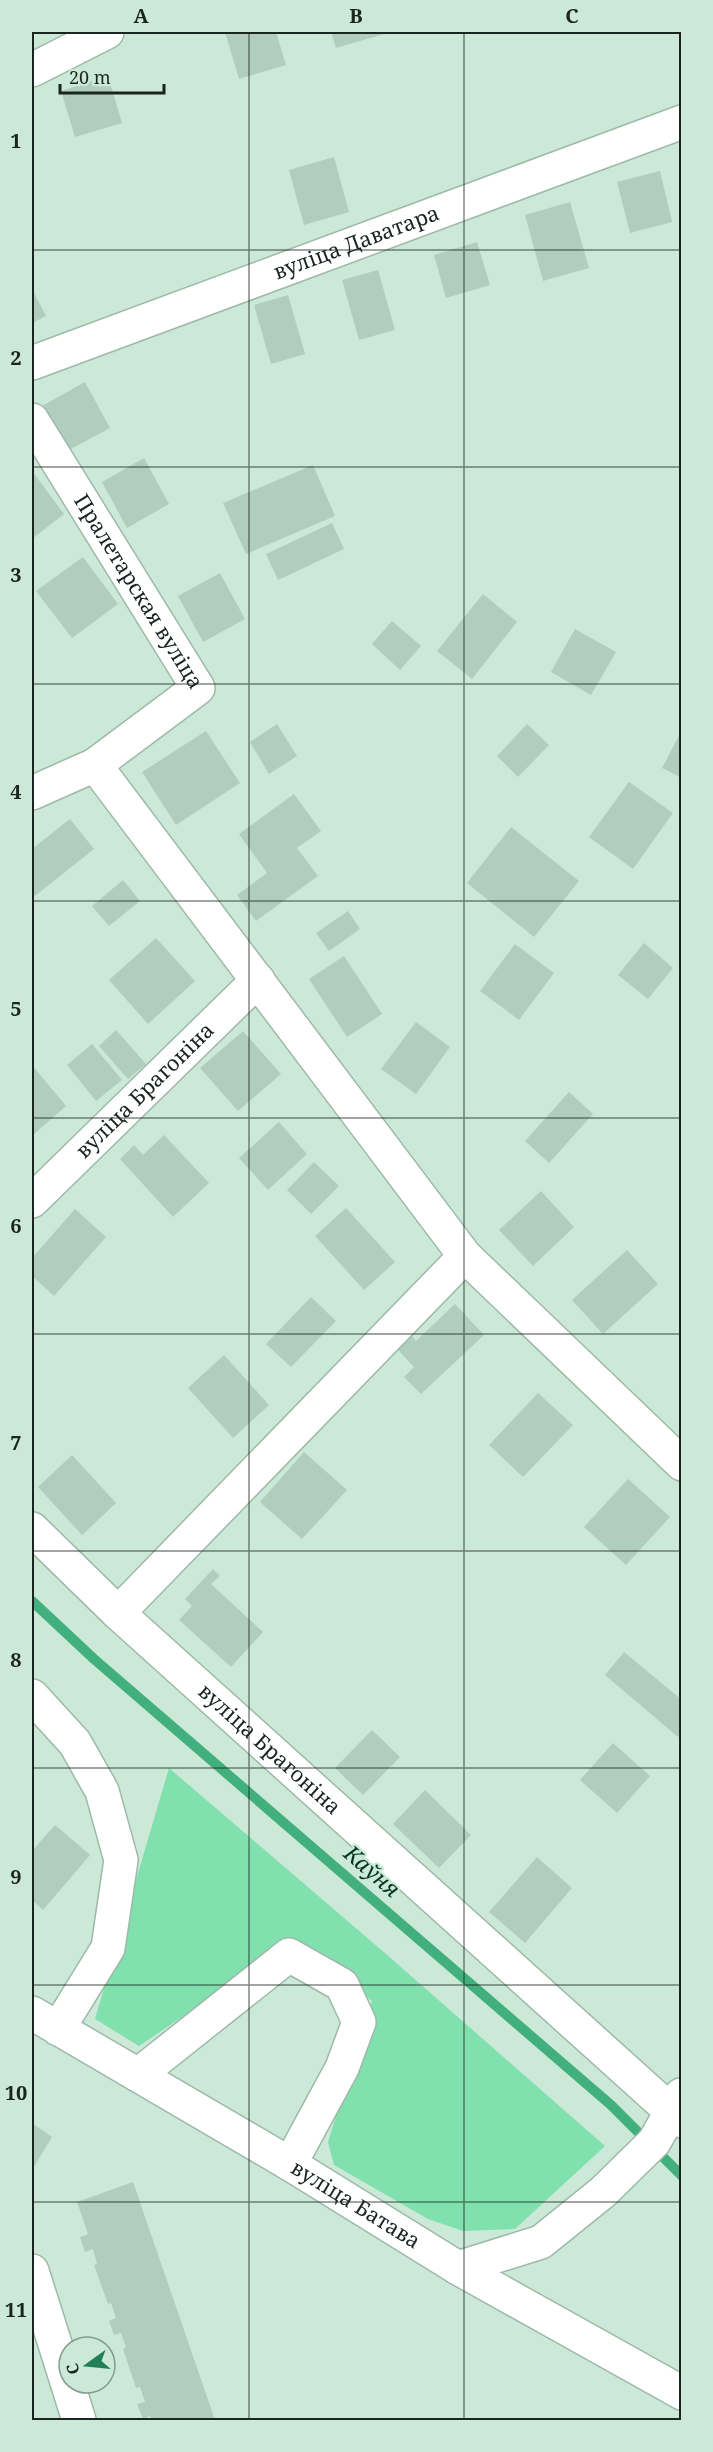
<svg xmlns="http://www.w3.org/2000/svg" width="713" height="2452" viewBox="0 0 713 2452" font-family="'Noto Serif',serif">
<rect width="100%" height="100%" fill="#cce9d8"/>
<!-- green -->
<path fill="#80e0ae" d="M 169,1768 L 386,1954 L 605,2146 L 515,2229 L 463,2231 L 428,2219 L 334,2165 L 328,2142 L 372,2001 L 289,1945 L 139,2046 L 95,2019 Z"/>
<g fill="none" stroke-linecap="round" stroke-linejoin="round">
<!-- stream -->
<path stroke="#42b07d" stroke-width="10" d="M 32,1601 L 94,1659 L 611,2105 L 682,2176"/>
</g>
<!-- building -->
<g fill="#b1cdbd">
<path d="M 225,32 L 276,32 L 286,65 L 239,79 Z"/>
<path d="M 331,32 L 383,32 L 384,34 L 336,48 Z"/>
<path d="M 108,76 L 122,123 L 75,137 L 61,91 Z"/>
<path d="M 334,157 L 349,212 L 304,225 L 289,170 Z"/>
<path d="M 660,171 L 672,222 L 630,233 L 617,182 Z"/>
<path d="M 570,202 L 589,268 L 543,281 L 525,215 Z"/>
<path d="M 477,242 L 490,285 L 446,298 L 434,255 Z"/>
<path d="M 378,270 L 395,330 L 359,340 L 342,280 Z"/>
<path d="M 32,289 L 46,316 L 32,323 Z"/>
<path d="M 288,295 L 305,354 L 271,364 L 254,305 Z"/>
<path d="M 85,382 L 110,428 L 67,451 L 42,406 Z"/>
<path d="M 144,458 L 169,504 L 127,528 L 102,482 Z"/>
<path d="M 313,465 L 335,516 L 246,554 L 223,503 Z"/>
<path d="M 32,471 L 64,514 L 32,539 Z"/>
<path d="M 332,523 L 344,549 L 278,580 L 266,554 Z"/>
<path d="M 83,557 L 118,604 L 72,638 L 36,591 Z"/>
<path d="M 220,573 L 245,619 L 203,642 L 178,596 Z"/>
<path d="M 483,594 L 517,622 L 472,679 L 437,651 Z"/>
<path d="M 392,621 L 421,646 L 400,670 L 372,644 Z"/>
<path d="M 575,629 L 616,652 L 591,695 L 551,672 Z"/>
<path d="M 277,724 L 297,756 L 269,774 L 250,742 Z"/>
<path d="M 527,724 L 549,745 L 518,777 L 497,756 Z"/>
<path d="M 682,730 L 682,778 L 662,768 Z"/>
<path d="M 206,731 L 240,783 L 176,825 L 142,772 Z"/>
<path d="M 629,782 L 673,813 L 633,869 L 589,837 Z"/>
<path d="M 294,794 L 321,831 L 297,848 L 318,876 L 256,921 L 237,895 L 267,873 L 239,834 Z"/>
<path d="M 70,819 L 94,849 L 35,896 L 32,891 L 32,849 Z"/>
<path d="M 511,827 L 579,881 L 534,937 L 467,883 Z"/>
<path d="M 123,880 L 140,901 L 109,926 L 92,906 Z"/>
<path d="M 348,911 L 360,929 L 329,951 L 316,933 Z"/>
<path d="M 156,938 L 195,981 L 148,1024 L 109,980 Z"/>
<path d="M 644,943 L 673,968 L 648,999 L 618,975 Z"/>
<path d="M 515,944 L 554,973 L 519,1020 L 480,991 Z"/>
<path d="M 344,956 L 382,1014 L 347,1037 L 309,979 Z"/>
<path d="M 416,1022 L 450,1047 L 416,1094 L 381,1069 Z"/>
<path d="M 116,1030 L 146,1064 L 128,1079 L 99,1046 Z"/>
<path d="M 243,1031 L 281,1074 L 238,1111 L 200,1068 Z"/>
<path d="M 92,1044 L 122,1080 L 96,1101 L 67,1065 Z"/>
<path d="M 32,1065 L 66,1106 L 32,1136 Z"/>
<path d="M 569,1092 L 593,1114 L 549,1163 L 525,1141 Z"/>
<path d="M 279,1122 L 307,1154 L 268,1190 L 239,1158 Z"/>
<path d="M 164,1135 L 209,1183 L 173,1217 L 120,1159 L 134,1145 L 143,1155 Z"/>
<path d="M 314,1162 L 339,1186 L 311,1214 L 287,1190 Z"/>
<path d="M 541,1191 L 574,1227 L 533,1266 L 499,1230 Z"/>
<path d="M 346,1208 L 395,1262 L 364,1290 L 315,1236 Z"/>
<path d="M 75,1209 L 106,1237 L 54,1296 L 32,1276 L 32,1258 Z"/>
<path d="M 627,1250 L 658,1284 L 603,1334 L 572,1300 Z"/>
<path d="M 311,1297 L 336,1321 L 291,1367 L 266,1344 Z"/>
<path d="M 455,1304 L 484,1335 L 421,1394 L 404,1377 L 414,1367 L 398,1350 L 412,1336 L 416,1341 Z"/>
<path d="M 224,1355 L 269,1405 L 233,1438 L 188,1388 Z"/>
<path d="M 538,1393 L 573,1425 L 523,1477 L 489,1445 Z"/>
<path d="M 304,1452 L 347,1490 L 302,1539 L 260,1502 Z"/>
<path d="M 72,1455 L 116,1503 L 82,1535 L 38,1487 Z"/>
<path d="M 628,1479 L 670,1517 L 626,1565 L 584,1527 Z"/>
<path d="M 213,1569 L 220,1576 L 211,1584 L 263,1632 L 231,1667 L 179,1620 L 192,1606 L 185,1599 Z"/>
<path d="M 624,1652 L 682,1700 L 682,1733 L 678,1737 L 605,1675 Z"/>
<path d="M 372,1730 L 400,1757 L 363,1795 L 335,1768 Z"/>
<path d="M 613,1743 L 650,1776 L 617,1813 L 580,1780 Z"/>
<path d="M 425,1790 L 471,1835 L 439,1868 L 393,1824 Z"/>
<path d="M 55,1825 L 90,1855 L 43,1910 L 32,1900 L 32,1851 Z"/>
<path d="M 537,1857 L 572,1888 L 525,1943 L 489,1912 Z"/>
<path d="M 32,2123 L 52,2137 L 32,2170 Z"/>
<path d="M 133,2182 L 215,2420 L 152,2420 L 150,2416 L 143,2419 L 137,2404 L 145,2402 L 140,2387 L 136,2388 L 123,2349 L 126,2347 L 121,2333 L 114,2335 L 109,2321 L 116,2318 L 111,2303 L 108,2304 L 94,2265 L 97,2264 L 93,2249 L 85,2252 L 80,2237 L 88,2234 L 77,2202 Z"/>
</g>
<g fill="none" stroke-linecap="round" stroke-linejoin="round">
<defs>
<g id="minor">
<path d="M 32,70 L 107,32"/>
<path id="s1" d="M 32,363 L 682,122"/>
<path id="s2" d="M 32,420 L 198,688 L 95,765 L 32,793"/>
<path d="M 95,765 L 465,1256 L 682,1464"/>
<path id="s3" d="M 32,1201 L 258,980"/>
<path id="s4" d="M 32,1529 L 118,1613 L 682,2121"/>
<path d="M 118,1613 L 465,1256"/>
<path d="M 32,1696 L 75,1743 L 102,1791 L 121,1860 L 108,1948 L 58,2029"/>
<path id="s5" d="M 32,2013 L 290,2164 L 458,2268 L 682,2393"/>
<path d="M 138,2075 L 289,1955 L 342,1985 L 359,2022 L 342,2068 L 290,2164"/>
<path d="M 458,2268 L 541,2242 L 603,2192 L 654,2142 L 681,2095"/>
<path d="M 32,2271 L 79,2420"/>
</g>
</defs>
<!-- minor casing -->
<use href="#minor" stroke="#9db9a9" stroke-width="36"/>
<!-- minor -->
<use href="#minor" stroke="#fff" stroke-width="33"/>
</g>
<!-- grid -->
<path fill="none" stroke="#1a251f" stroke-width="1.5" stroke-opacity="0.55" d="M 249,32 L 249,2420M 464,32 L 464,2420M 32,250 L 682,250M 32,467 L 682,467M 32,684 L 682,684M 32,901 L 682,901M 32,1118 L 682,1118M 32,1334 L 682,1334M 32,1551 L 682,1551M 32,1768 L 682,1768M 32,1985 L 682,1985M 32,2202 L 682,2202"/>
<g text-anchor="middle" stroke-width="4.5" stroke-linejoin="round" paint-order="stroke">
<!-- street labels -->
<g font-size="21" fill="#1a251f" stroke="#cce9d8">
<text dy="7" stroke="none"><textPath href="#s1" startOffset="346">вуліца Даватара</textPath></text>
<text dy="7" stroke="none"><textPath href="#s2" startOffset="202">Пралетарская вуліца</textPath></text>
<text dy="7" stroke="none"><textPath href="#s3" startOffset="158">вуліца Брагоніна</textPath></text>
<text dy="7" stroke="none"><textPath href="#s4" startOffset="324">вуліца Брагоніна</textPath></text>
<text dy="7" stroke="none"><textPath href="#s5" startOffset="376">вуліца Батава</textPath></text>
</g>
<!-- water labels -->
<g font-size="22" font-style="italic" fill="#033420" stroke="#cce9d8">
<text transform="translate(372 1871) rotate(41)" y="8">Каўня</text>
</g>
</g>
<!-- border -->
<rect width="713" height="2452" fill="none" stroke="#cce9d8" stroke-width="66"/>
<!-- north arrow -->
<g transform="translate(87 2365) rotate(255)"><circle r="28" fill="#cce9d8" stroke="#859b8e" stroke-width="1.5"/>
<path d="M0-4.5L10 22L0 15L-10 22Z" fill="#228057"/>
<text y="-9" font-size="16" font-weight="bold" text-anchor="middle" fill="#1a251f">С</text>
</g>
<!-- scale -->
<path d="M60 84v9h104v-9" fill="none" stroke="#1a251f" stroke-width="3"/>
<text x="69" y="84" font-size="18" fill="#1a251f" stroke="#cce9d8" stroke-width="4.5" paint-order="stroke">20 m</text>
<rect x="33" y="33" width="647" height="2386" fill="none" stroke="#1a251f" stroke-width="2"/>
<g font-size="20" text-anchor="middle" font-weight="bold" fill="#1a251f">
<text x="141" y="23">A</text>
<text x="356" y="23">B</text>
<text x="572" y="23">C</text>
<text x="16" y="148">1</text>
<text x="16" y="365">2</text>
<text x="16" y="582">3</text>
<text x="16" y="799">4</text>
<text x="16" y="1016">5</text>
<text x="16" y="1233">6</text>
<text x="16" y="1450">7</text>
<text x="16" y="1667">8</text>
<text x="16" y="1884">9</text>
<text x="16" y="2100">10</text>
<text x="16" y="2317">11</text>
</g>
</svg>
